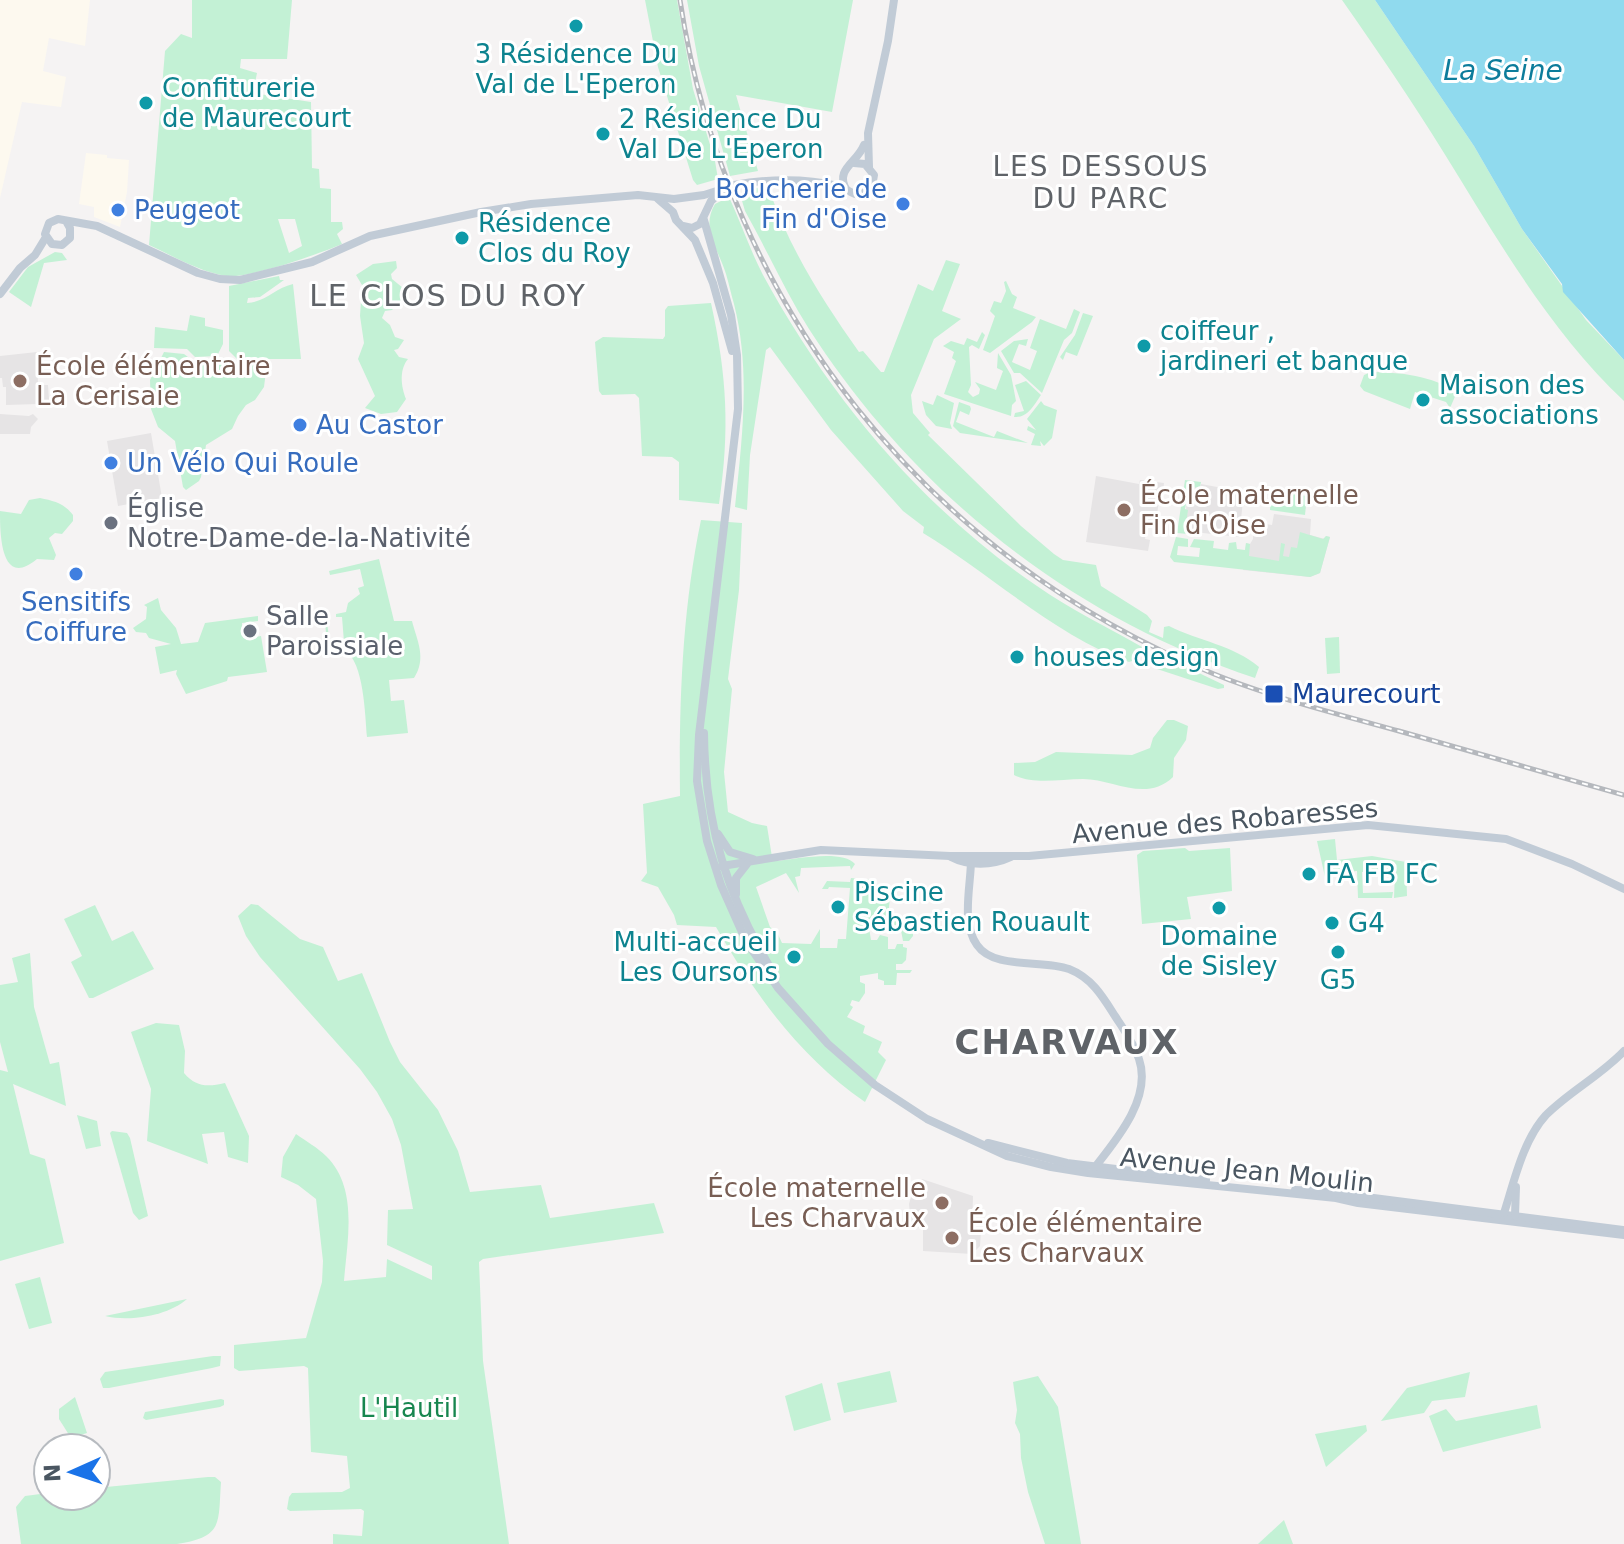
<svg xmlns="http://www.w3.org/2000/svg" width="1624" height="1544" viewBox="0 0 1624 1544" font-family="'DejaVu Sans',sans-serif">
<rect width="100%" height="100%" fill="#f5f3f3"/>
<!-- commercial -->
<g fill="#fdf9ef">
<path d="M 0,0 L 90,0 L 85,46 L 49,38 L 43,71 L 66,77 L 61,107 L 22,102 L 0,198 Z"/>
<path d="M 86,153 L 107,155 L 107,158 L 129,160 L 127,192 L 120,227 L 94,217 L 94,207 L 79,204 Z"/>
</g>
<!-- education -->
<g fill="#e6e4e5">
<path d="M 37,352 L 38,385 L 48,385 L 49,400 L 38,400 L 38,404 L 6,405 L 6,387 L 3,387 L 2,378 L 0,378 L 0,356 Z"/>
<path d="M 0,414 L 29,416 L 33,414 L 38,419 L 31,427 L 30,434 L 0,434 Z"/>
<path d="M 151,433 L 162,498 L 118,506 L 107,441 Z"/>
<path d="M 1096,476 L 1139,484 L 1140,480 L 1164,483 L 1163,493 L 1160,494 L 1155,528 L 1152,527 L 1152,522 L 1147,522 L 1145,539 L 1150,540 L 1148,551 L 1086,542 Z"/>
<path d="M 1201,484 L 1244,492 L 1239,537 L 1185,531 L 1187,492 L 1191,486 L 1200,487 Z"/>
<path d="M 1274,514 L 1311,519 L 1310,535 L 1325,539 L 1326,536 L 1330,537 L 1320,573 L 1310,577 L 1243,570 L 1246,543 L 1250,544 L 1253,539 L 1254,522 L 1272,525 Z"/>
<path d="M 922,1179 L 973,1196 L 972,1229 L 981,1230 L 980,1246 L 972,1254 L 923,1251 L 923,1229 L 911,1225 L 909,1204 L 913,1189 Z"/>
</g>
<!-- green -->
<g fill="#c3f1d5" fill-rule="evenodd">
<path d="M 192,0 L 292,0 L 287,59 L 241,59 L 240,68 L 257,73 L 253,93 L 311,102 L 312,168 L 319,169 L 320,188 L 331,189 L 331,222 L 342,222 L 343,229 L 337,234 L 342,244 C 319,254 248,279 226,276 C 200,272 173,256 149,245 L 165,51 L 181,34 L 192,38 ZM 278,219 L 295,219 L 302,246 L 289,253 Z"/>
<path d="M 645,0 L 677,0 L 693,89 L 715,161 L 718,179 L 697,185 L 693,180 L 658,67 Z"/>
<path d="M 687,0 L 853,0 L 832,112 L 736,95 L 758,171 L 730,176 L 699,66 Z"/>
<path d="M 1342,0 L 1375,0 L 1474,146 L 1522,229 L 1586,320 L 1624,360 L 1624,401 C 1549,330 1498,240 1444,153 C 1412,101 1377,50 1342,0 Z"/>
<path d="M 755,188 L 769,189 C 789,248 823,301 859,352 L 863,351 L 881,372 L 884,372 L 918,284 L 933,291 L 946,260 L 960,264 L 942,311 L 961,319 L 934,339 L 911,395 L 913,413 L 930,433 L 928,435 L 1021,526 L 1054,554 L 1063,560 L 1096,565 L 1101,586 L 1147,615 L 1152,621 L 1149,632 L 1163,638 L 1164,627 L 1169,626 C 1199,641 1233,645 1259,667 L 1255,678 C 1070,617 914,492 809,329 C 785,291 767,250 745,211 L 740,194 Z"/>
<path d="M 729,197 C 741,223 750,250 763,275 C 830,398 921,507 1037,586 C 1070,609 1107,627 1142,647 L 1135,660 L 1129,662 C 1057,637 989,573 923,533 L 924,527 L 903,511 L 831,430 L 770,347 L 766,350 L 750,455 L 747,510 L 735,507 C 742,439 751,371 734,304 C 731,294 729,284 726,274 C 719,250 700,229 715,204 Z"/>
<path d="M 55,252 L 62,253 L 67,260 L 44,263 L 31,307 L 9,292 L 28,267 Z"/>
<path d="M 396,261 L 397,268 L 391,274 L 392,279 L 403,288 L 402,299 L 392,310 L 385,311 L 382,318 L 390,325 L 395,337 L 404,340 L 398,349 L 394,350 L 399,357 L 408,359 C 399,370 401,386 406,399 L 397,412 L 381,414 L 365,408 L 375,396 L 358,359 L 364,343 L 360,316 L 362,285 L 356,275 L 373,264 Z"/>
<path d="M 279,276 L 280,280 L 284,280 L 260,297 L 248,298 L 247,303 C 266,302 275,288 293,284 L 301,359 L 237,359 L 229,351 L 229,286 Z"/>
<path d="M 1006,281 L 1012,294 L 1017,297 L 1013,308 L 1036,317 L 1032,322 L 990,353 L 983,350 L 995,316 L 990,311 L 994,301 L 1001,303 L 1006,291 L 1004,282 Z"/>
<path d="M 711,303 C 727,376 730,430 719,504 L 679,500 L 679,462 L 672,457 L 642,456 L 639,398 L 635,394 L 602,395 L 599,391 L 595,342 L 603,337 L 663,339 L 665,336 L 665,310 L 668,306 Z"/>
<path d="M 1074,309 L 1080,312 L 1072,333 L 1064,340 L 1042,393 L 1020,373 L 1014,373 L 1001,351 L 1014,341 L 1028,339 L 1026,346 L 1019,344 L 1012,362 L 1030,370 L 1037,351 L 1030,348 L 1040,319 L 1066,329 Z"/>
<path d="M 1083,313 L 1093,316 L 1077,356 L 1066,352 L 1063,360 L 1060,357 L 1075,335 Z"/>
<path d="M 190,315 L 205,318 L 205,326 L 223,330 L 223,344 L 217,356 L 195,357 L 187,349 L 154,348 L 155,327 L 187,331 Z"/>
<path d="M 982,332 L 985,335 L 979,349 L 972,345 L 969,347 L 971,385 L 968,392 L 973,397 L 979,394 L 980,389 L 975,382 L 996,390 L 1003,371 L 997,368 L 998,353 L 1011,375 L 1016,401 L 1012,405 L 1011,416 L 944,394 L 956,361 L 952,358 L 954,352 L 943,346 L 951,341 L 964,345 L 967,338 L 977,342 Z"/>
<path d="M 164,352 L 184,354 L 196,363 L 270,363 L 266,371 L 264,387 L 255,400 L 246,405 L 238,416 L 232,429 L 206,445 L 201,477 L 199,481 L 186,490 L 183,487 L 175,441 L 158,427 L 151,409 L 150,380 Z"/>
<path d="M 1371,372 C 1399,372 1433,376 1457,392 L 1450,408 L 1446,402 L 1415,392 L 1410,409 L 1364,391 L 1360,386 L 1364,375 Z"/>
<path d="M 1026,381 L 1041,395 C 1034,405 1028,418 1014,417 L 1015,413 L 1024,411 L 1015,385 Z"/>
<path d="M 937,395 L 954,403 L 950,423 L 952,429 L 936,426 L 926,415 L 922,401 L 933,405 Z"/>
<path d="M 1041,401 L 1044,405 L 1057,410 L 1052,438 L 1044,446 L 1040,441 L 1041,446 L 1031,445 L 1035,434 L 1027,430 L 1028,426 L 1036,430 L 1027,419 Z"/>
<path d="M 959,402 L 970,406 L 971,409 L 969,415 L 960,411 L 956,422 L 994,437 L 997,431 L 1028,443 L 960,433 L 953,426 Z"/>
<path d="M 1185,480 L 1201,482 L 1200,487 L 1189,488 L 1185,509 L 1188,510 L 1185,531 L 1200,532 L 1199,535 L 1177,533 Z"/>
<path d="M 1271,491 L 1307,496 L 1305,515 L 1270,510 Z"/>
<path d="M 40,498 C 54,501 64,503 73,515 L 73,521 L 62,534 L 55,533 L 49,538 L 56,555 L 54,560 L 37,559 C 0,590 0,532 0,511 L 21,514 L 29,500 Z"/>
<path d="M 701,520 L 742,523 L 739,590 L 728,679 L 732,689 L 724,772 L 728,812 L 752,823 L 767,826 L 772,857 L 776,861 C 795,859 843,849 855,864 L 851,870 L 850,866 L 801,868 L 800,876 L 795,877 L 799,893 L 786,873 L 756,887 L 770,927 L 777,932 L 782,943 L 811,944 L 820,929 L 820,948 L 837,948 L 838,939 L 846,939 L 850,888 L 829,887 L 828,889 L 822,889 L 827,881 L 850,882 L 851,878 L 874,880 L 882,895 L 890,896 L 888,919 L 913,920 L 913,936 L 909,941 L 903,941 L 900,925 L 894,925 L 893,930 L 886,930 L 883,916 L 876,916 L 875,921 L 868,922 L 871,940 L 877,940 L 880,935 L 888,937 L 888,949 L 895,949 L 897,944 L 903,944 L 903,947 L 907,948 L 906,960 L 902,964 L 896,964 L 896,970 L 912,970 L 910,973 L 897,973 L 896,985 L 884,985 L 884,981 L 878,979 L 878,973 L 860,976 L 860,982 L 865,984 L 865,993 L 859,1002 L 852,1000 L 850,1005 L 853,1007 L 847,1017 L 865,1026 L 863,1033 L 882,1042 L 878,1052 L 886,1060 L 865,1102 C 800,1057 755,995 716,927 L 677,925 L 674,915 L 658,887 L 641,881 L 647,873 L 643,804 L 680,796 C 679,704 682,611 701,520 Z"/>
<path d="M 1300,532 L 1323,539 L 1326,536 L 1330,537 L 1320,573 L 1310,577 L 1174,562 L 1170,557 L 1176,537 L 1188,539 L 1188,547 L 1178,546 L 1177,555 L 1199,557 L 1200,548 L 1190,547 L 1194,539 L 1214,541 L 1213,548 L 1228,550 L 1229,543 L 1236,542 L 1237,549 L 1245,550 L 1246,543 L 1250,544 L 1249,556 L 1279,561 L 1281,543 L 1285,544 L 1283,556 L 1289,557 L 1291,547 L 1297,548 Z"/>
<path d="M 379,559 L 394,621 L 412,621 C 417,641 427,658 414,678 L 389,680 L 391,701 L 404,700 L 408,733 L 367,737 C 365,714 364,663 345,650 L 328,652 L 325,623 L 327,623 L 330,644 L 335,644 L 335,649 L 342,648 L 341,643 L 344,642 L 342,617 L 336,617 L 336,614 L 346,612 L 348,603 L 360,594 L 358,588 L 364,586 L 360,569 L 330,575 L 329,571 Z"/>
<path d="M 158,598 L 161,610 L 176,628 L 181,644 L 198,642 L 205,623 L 258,616 L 258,621 L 242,623 L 242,635 L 245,639 L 261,636 L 267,672 L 228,677 L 227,681 L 186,694 L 176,674 L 177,670 L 160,674 L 155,647 L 171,644 L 149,638 L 146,633 L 136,632 L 133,628 L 146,619 L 147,607 L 144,605 Z"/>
<path d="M 1339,637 L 1340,673 L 1327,674 L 1325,638 Z"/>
<path d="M 1157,653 L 1224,685 L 1224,688 L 1218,689 L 1157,669 L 1153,663 Z"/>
<path d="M 1167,720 L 1174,720 L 1188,726 L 1186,740 L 1174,758 L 1173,777 C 1146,803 1113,779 1083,779 C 1060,779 1034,785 1014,775 L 1014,763 L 1035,762 L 1056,752 L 1132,755 L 1150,748 L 1153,738 Z"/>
<path d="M 1335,839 L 1337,860 L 1372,856 L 1406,862 L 1407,896 L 1394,898 L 1395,871 L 1362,872 L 1363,893 L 1393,892 L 1392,898 L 1358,898 L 1357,871 L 1346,872 L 1344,877 L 1325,877 L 1317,841 Z"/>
<path d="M 1185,848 L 1189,851 L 1230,848 L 1232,891 L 1187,897 L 1191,919 L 1142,924 L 1137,855 L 1143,851 Z"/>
<path d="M 251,904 L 258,905 L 300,939 L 323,947 L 338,981 L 362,973 L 390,1042 L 400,1062 L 438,1110 L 458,1151 L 470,1192 L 541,1185 L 550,1218 L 654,1203 L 664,1233 L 483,1259 L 479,1262 L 483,1361 L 509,1544 L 333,1544 L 333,1534 L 362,1536 L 364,1511 L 361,1509 L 290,1511 L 287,1509 L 289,1497 L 292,1493 L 342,1492 L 350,1488 L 347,1456 L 311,1452 L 308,1368 L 304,1366 L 239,1371 L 234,1368 L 234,1345 L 306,1338 L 322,1282 L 323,1261 L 316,1199 L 298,1185 L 281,1177 L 283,1157 L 296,1134 C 306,1141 318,1148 326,1156 C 359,1188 347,1241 344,1281 L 386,1277 L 387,1259 L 432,1280 L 432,1266 L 387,1245 L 388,1210 L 413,1209 L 401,1145 L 392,1119 L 377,1092 L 360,1069 L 260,957 L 246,936 L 238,916 Z"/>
<path d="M 95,905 L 112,941 L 133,931 L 154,969 L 93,998 L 89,998 L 71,962 L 82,956 L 64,919 Z"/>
<path d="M 30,953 L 34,1007 L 50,1064 L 59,1062 L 66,1106 L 13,1084 L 30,1154 L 45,1159 L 64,1243 L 0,1261 L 0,1070 L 8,1072 L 0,1042 L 0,985 L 18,982 L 12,958 Z"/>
<path d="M 156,1023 L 179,1025 L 185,1051 L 184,1073 C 196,1087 207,1087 225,1083 L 249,1136 L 248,1163 L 228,1157 L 224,1132 L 202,1134 L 208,1164 L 147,1141 L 151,1089 L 131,1032 Z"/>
<path d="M 77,1115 L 97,1121 L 101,1146 L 86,1149 Z"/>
<path d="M 112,1131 L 127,1133 L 130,1138 L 148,1216 L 139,1220 L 133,1213 L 110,1133 Z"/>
<path d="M 40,1277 L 52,1323 L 29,1329 L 15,1284 Z"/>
<path d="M 187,1299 C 168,1316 129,1322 105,1316 Z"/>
<path d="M 213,1356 L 221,1356 L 220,1366 L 212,1368 L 109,1388 L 103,1388 L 100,1379 L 105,1372 Z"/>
<path d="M 890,1371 L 897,1402 L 844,1413 L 837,1383 Z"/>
<path d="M 1470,1372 L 1465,1397 L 1432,1401 L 1424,1413 L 1381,1421 L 1407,1388 Z"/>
<path d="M 1038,1376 L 1058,1407 L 1081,1544 L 1045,1544 L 1028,1492 L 1021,1458 L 1020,1434 L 1015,1423 L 1017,1410 L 1013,1382 Z"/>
<path d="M 822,1383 L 831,1420 L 794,1431 L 785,1396 Z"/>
<path d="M 75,1397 L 87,1433 L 71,1438 L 59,1419 L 59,1409 Z"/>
<path d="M 221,1399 L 224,1400 L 224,1405 L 220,1407 L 146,1420 L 143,1418 L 145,1412 Z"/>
<path d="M 1537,1405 L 1541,1428 L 1443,1452 L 1429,1416 L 1446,1409 L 1456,1421 Z"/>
<path d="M 1366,1425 L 1367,1431 L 1326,1467 L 1315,1434 Z"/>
<path d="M 208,1477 L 215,1477 L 221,1482 C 218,1523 224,1537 177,1544 L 21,1544 L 16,1507 L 25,1496 L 48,1493 L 48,1496 L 96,1496 L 96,1488 Z"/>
<path d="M 1284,1520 L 1293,1544 L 1258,1544 Z"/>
</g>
<!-- water -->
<path fill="#90daee" d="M 1375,0 L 1624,0 L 1624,360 L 1563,292 L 1562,284 L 1522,229 L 1474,146 Z"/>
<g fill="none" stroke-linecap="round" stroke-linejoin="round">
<!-- secondary -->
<g stroke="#c1cbd6" stroke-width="8">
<path d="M 869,167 L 868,133 L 888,41 L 894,0"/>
<path d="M 734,185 C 768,179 804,178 838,186 C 847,188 851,195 861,195 L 872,186 L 874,175 L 865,164 L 854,163"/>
<path d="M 846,189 C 835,169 857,163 864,145"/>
<path d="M 658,199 L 673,212 L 676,220 L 695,240 L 713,283 L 732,351"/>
<path d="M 704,220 L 731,315 L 737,355 L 738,409 L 699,735 L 697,781 L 707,841 L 721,885 L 746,941 L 778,988 L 828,1044 L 875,1085 L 927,1119 L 1007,1156 L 1051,1167 L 1088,1173 L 1336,1198 L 1358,1203 L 1624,1235"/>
<path d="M 66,221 L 70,228 L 70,238 L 62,245 L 52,244 L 45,234 L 49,223 L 58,219 L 97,226 L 198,273 L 220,279 L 240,280 L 312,262 L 370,236 L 481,212 L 531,204 L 638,195 L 674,199 L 704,195 L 726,188"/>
<path d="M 683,226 L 692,228 L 700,224 L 711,201 L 722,191"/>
<path d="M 0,294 L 20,268 L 35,255 L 46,237"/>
<path d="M 704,733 C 705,826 727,898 776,977"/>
<path d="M 718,834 L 730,852 L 753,859"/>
<path d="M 971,856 C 972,882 960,921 977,945 C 994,970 1042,959 1069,969 C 1092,978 1103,997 1115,1016 C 1124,1030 1134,1043 1139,1059 C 1152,1097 1118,1138 1095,1167"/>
<path d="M 951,857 C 968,866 992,866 1011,857"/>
<path d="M 722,866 L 821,850 L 950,856 L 1029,856 L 1368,825 L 1506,839 L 1572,864 L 1624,889"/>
<path d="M 736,894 L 736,878 L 747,864"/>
<path d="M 988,1143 L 1067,1163 L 1206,1180"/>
<path d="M 1295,1190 L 1319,1191 L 1623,1230"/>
<path d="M 1504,1213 C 1514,1182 1523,1140 1546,1115 C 1570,1091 1600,1076 1624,1051"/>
<path d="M 1515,1215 L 1516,1187"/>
</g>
<defs>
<path id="rail" d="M 680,0 C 726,306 928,558 1214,674 C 1274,698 1337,714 1399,731 C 1474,752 1549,774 1624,795"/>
</defs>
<!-- rail casing -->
<use href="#rail" stroke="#b5b8bd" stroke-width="5"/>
<!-- rail -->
<use href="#rail" stroke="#fff" stroke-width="2" stroke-dasharray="6" stroke-linecap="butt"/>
</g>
<!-- markers -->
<g fill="#0f9aa8" stroke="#fff" stroke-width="3">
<circle cx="576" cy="26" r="8"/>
<circle cx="146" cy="103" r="8"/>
<circle cx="603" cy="134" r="8"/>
<circle cx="462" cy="238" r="8"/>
<circle cx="1144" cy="346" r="8"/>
<circle cx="1423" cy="400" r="8"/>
<circle cx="1017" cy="657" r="8"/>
<circle cx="1309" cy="874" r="8"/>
<circle cx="838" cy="907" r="8"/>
<circle cx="1219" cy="908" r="8"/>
<circle cx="1332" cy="923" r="8"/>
<circle cx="1338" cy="952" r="8"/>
<circle cx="794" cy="957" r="8"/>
</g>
<g fill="#3f7fe0" stroke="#fff" stroke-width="3">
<circle cx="903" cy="204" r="8"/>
<circle cx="118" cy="210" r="8"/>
<circle cx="300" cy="425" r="8"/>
<circle cx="111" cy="463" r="8"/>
<circle cx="76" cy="574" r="8"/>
</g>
<g fill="#8d6e63" stroke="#fff" stroke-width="3">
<circle cx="20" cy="381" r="8"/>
<circle cx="1124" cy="510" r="8"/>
<circle cx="942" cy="1203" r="8"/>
<circle cx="952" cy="1238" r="8"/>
</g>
<g fill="#6b7280" stroke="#fff" stroke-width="3">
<circle cx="111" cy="523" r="8"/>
<circle cx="250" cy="631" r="8"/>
</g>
<rect fill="#1a4fb4" stroke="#fff" stroke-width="3" x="1264" y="684" width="20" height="20" rx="4"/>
<g text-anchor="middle" stroke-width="6" stroke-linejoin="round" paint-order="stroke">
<!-- culture labels -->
<g font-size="26" fill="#0d838f" stroke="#fff" text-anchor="start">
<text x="576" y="63" text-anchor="middle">3 Résidence Du<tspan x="576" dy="30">Val de L'Eperon</tspan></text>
<text x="162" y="97">Confiturerie<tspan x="162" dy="30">de Maurecourt</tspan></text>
<text x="619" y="128">2 Résidence Du<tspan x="619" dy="30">Val De L'Eperon</tspan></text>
<text x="478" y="232">Résidence<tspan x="478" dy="30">Clos du Roy</tspan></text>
<text x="1160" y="340">coiffeur ,<tspan x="1160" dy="30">jardineri et banque</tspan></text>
<text x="1439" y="394">Maison des<tspan x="1439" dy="30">associations</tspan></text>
<text x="1033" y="666">houses design</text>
<text x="1325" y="883">FA FB FC</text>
<text x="854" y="901">Piscine<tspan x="854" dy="30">Sébastien Rouault</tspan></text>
<text x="1348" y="932">G4</text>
<text x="1219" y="945" text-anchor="middle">Domaine<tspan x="1219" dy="30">de Sisley</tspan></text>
<text x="778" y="951" text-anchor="end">Multi-accueil<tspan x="778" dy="30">Les Oursons</tspan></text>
<text x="1338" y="989" text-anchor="middle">G5</text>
</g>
<!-- shop labels -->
<g font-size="26" fill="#366cbe" stroke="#fff" text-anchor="start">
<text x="887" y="198" text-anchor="end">Boucherie de<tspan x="887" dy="30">Fin d'Oise</tspan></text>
<text x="134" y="219">Peugeot</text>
<text x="316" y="434">Au Castor</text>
<text x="127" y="472">Un Vélo Qui Roule</text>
<text x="76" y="611" text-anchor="middle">Sensitifs<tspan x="76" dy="30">Coiffure</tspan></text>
</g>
<!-- education labels -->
<g font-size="26" fill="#785e54" stroke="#fff" text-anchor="start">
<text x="36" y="375">École élémentaire<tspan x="36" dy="30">La Cerisaie</tspan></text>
<text x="1140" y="504">École maternelle<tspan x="1140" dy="30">Fin d'Oise</tspan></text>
<text x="926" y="1197" text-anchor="end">École maternelle<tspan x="926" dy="30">Les Charvaux</tspan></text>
<text x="968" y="1232">École élémentaire<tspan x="968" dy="30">Les Charvaux</tspan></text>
</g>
<!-- worship labels -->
<g font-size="26" fill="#5b616d" stroke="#fff" text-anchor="start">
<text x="127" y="517">Église<tspan x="127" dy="30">Notre-Dame-de-la-Nativité</tspan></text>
<text x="266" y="625">Salle<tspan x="266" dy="30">Paroissiale</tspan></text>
</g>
<!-- transit labels -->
<g font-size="26" fill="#164399" stroke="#fff" text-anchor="start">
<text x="1292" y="703">Maurecourt</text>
</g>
<!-- street labels -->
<g font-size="26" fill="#4a5661" stroke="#fff">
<text transform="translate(1225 821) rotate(-5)" y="9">Avenue des Robaresses</text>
<text transform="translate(1247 1170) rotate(6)" y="9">Avenue Jean Moulin</text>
</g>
<!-- park labels -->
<g font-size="26" fill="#17864f" stroke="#fff">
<text x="409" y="1417">L'Hautil</text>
</g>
<!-- water labels -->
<g font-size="28" font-style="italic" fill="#0c7c9b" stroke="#fff">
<text x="1503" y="80">La Seine</text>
</g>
<!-- neighbourhood labels -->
<g font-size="28" letter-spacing="2" fill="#5f6368" stroke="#fff">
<text x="1101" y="176">LES DESSOUS<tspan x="1101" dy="32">DU PARC</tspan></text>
</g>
<!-- quarter labels -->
<g font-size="30" letter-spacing="2" fill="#5f6368" stroke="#fff">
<text x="448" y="306">LE CLOS DU ROY</text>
</g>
<!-- district labels -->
<g font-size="34" font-weight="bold" letter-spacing="2" fill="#5f6368" stroke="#fff">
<text x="1067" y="1054">CHARVAUX</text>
</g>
</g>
<!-- north arrow -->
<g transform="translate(72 1472) rotate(267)"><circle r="38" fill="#ffffff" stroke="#b7bbc0" stroke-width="2"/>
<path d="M0-6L14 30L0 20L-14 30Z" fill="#1a73e8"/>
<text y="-12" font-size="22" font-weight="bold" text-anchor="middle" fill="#4a5661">N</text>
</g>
</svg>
